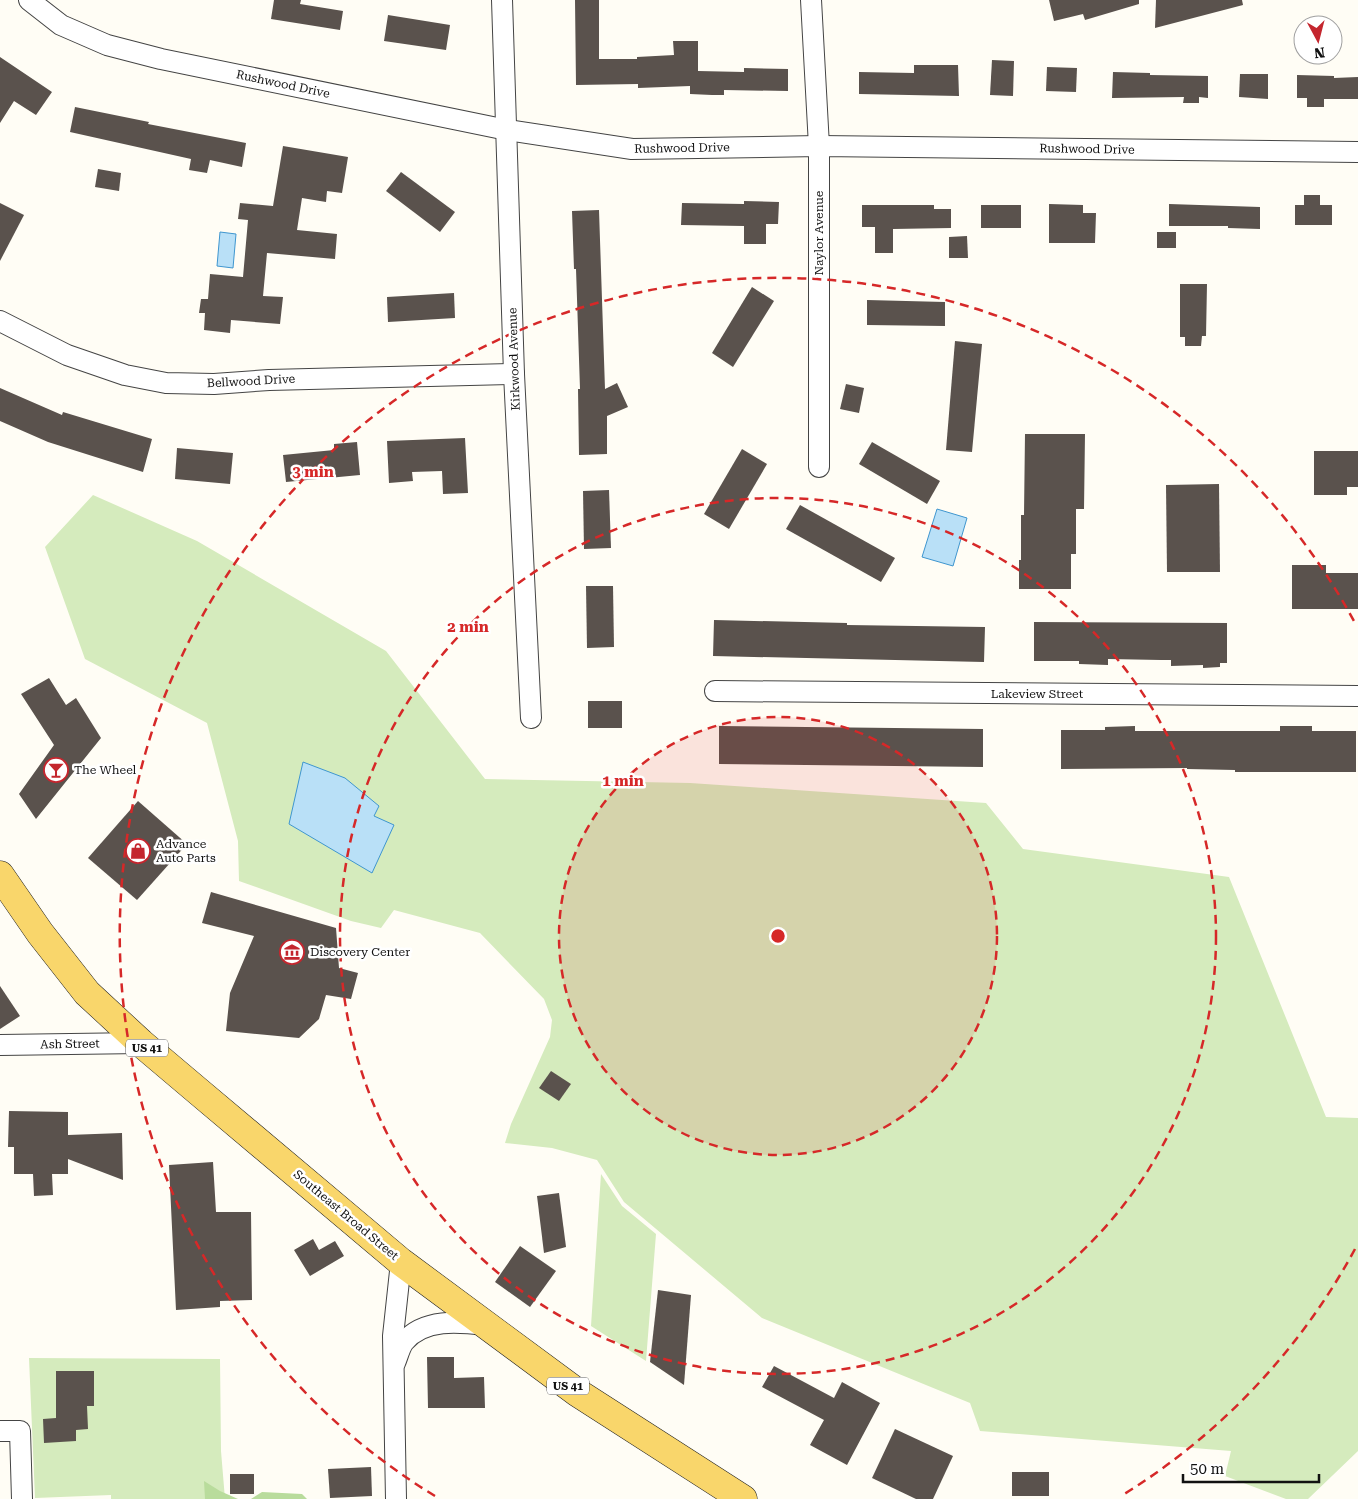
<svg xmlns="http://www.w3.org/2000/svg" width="1358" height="1499" viewBox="0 0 1358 1499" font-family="'Roboto Serif',serif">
<rect width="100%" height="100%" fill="#fffdf5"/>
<!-- green -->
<g fill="#d5ebbd">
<path d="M 93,495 L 197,541 L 386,651 L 485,779 L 690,783 L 986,803 L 1023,849 L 1229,877 L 1326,1117 L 1358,1118 L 1358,1451 L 1308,1499 L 1286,1499 L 1225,1476 L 1231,1451 L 980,1431 L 970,1403 L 762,1318 L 624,1202 L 597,1160 L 552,1148 L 505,1143 L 511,1124 L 550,1037 L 552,1020 L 544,999 L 480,933 L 394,910 L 381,928 L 351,921 L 239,881 L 238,841 L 207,723 L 85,659 L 45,547 Z"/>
<path d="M 601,1174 L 622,1206 L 656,1234 L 646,1361 L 591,1326 Z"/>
<path d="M 29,1358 L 220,1359 L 221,1451 L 225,1499 L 111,1499 L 111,1495 L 35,1498 Z"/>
</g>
<!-- forest -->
<g fill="#b9dc9c">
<path d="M 204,1481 L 220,1491 L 238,1499 L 205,1499 Z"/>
<path d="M 262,1492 L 302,1494 L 307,1499 L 251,1499 Z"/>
</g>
<!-- water -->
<g fill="#b9e0f7" stroke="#3f96cf">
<path d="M 220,232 L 236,234 L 233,268 L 217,266 Z"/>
<path d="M 937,509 L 967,518 L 953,566 L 922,557 Z"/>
<path d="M 303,762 L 345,778 L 379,806 L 374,816 L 394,825 L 372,873 L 289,824 Z"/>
</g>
<!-- building -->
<g fill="#5a524d">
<path d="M 274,0 L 301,0 L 300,4 L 343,11 L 340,30 L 271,19 Z"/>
<path d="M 575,0 L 599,0 L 599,59 L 637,59 L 637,57 L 674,55 L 673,41 L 698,41 L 698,71 L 744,72 L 744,68 L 788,69 L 788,91 L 724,90 L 724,95 L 712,95 L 690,94 L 690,86 L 638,88 L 638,84 L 576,85 Z"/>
<path d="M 1049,0 L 1139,0 L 1139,4 L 1085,20 L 1083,14 L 1054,21 Z"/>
<path d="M 1156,0 L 1242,0 L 1243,5 L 1155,28 Z"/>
<path d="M 388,15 L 450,25 L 446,50 L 384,41 Z"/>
<path d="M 0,57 L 52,92 L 36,115 L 14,101 L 0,123 Z"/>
<path d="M 992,60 L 1014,61 L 1013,96 L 990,95 Z"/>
<path d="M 914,65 L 958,65 L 959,96 L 859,94 L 859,72 L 914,73 Z"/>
<path d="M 1047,67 L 1077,68 L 1076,92 L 1046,91 Z"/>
<path d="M 1113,72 L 1150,73 L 1150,75 L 1208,76 L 1208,98 L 1199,97 L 1199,103 L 1183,103 L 1184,97 L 1112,98 Z"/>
<path d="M 1240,74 L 1268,74 L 1268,99 L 1239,97 Z"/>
<path d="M 1297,75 L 1334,76 L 1334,78 L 1358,77 L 1358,99 L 1324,99 L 1324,107 L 1307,107 L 1307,98 L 1297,98 Z"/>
<path d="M 75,107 L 149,122 L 148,124 L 246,143 L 242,167 L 210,160 L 207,173 L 189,170 L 191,159 L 70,132 Z"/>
<path d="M 283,146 L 348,157 L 342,193 L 327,191 L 326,202 L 302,198 L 297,230 L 337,234 L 335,259 L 267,253 L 263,296 L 283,297 L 280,324 L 231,320 L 230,333 L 204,330 L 205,313 L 199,313 L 201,299 L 208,299 L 210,274 L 243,277 L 248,220 L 238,219 L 240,203 L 273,206 Z"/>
<path d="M 98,169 L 121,173 L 119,191 L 95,187 Z"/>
<path d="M 401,172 L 455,212 L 440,232 L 386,191 Z"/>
<path d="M 1304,195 L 1320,195 L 1320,205 L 1332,205 L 1332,225 L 1295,225 L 1295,205 L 1304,205 Z"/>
<path d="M 744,201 L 779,202 L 778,224 L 766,224 L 766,244 L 744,244 L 744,226 L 681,225 L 682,203 L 744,204 Z"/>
<path d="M 0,203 L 24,215 L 0,261 Z"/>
<path d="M 1049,204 L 1083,205 L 1083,213 L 1096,213 L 1095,243 L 1049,243 Z"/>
<path d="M 1169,204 L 1260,207 L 1260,229 L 1228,228 L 1228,226 L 1169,226 Z"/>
<path d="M 862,205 L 934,205 L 934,209 L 951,209 L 951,228 L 893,229 L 893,253 L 875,253 L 875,227 L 862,227 Z"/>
<rect x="981" y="205" width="40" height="23"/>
<path d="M 599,210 L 605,389 L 617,383 L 628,407 L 607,416 L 607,454 L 579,455 L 578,389 L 580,389 L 576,269 L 574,269 L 572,211 Z"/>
<rect x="1157" y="232" width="19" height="16"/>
<path d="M 967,236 L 968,258 L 949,258 L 949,237 Z"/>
<path d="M 1180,284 L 1207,284 L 1206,336 L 1202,336 L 1201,346 L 1185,346 L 1185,337 L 1180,337 Z"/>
<path d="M 752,287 L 774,301 L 733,367 L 712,353 Z"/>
<path d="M 454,293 L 455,318 L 388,322 L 387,297 Z"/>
<path d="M 867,300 L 945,302 L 945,326 L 867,325 Z"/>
<path d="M 955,341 L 982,344 L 972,452 L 946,450 Z"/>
<path d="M 846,384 L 864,388 L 859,413 L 840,409 Z"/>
<path d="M 0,388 L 62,415 L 63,412 L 152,439 L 143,472 L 48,442 L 0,421 Z"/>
<path d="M 1025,434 L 1085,434 L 1084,509 L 1076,509 L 1076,554 L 1071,554 L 1071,589 L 1019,589 L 1019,560 L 1021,560 L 1021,515 L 1024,515 Z"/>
<path d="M 465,438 L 468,493 L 443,494 L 442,471 L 412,472 L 413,481 L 389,483 L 387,441 Z"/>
<path d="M 357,442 L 360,475 L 286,482 L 283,455 L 334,450 L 334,444 Z"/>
<path d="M 872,442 L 940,481 L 927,504 L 859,464 Z"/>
<path d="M 177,448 L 233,453 L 230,484 L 175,479 Z"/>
<path d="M 742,449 L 767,464 L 729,529 L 704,514 Z"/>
<path d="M 1314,451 L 1358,451 L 1358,487 L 1347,487 L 1347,495 L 1314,495 Z"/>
<path d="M 1219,484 L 1220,572 L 1167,572 L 1166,485 Z"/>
<path d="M 609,490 L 611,548 L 584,549 L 583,491 Z"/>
<path d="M 800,505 L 895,558 L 881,582 L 786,529 Z"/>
<path d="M 1292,565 L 1326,565 L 1326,573 L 1358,573 L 1358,609 L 1292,609 Z"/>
<path d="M 586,586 L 613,586 L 614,647 L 587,648 Z"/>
<path d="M 714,620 L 847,623 L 847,625 L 985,627 L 984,662 L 713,656 Z"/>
<path d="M 1034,622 L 1227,623 L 1227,663 L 1220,663 L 1220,667 L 1203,668 L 1203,665 L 1171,666 L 1171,660 L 1161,660 L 1108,659 L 1108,665 L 1079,664 L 1079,661 L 1034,661 Z"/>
<path d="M 49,678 L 66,705 L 76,698 L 101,738 L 36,819 L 19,794 L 54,745 L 21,694 Z"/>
<rect x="588" y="701" width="34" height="27"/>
<path d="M 719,726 L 983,729 L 983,767 L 719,764 Z"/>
<path d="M 1135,726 L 1135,731 L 1280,731 L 1280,726 L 1312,726 L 1312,731 L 1356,731 L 1356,772 L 1235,772 L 1235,770 L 1187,769 L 1187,768 L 1061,769 L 1061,730 L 1105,730 L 1105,727 Z"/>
<path d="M 138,801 L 187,844 L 137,900 L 88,858 Z"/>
<path d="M 211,892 L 336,928 L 339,968 L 358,973 L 351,999 L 326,995 L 319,1019 L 299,1038 L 226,1031 L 230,993 L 254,936 L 202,923 Z"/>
<path d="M 0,986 L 20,1016 L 0,1029 Z"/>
<path d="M 551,1071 L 571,1084 L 559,1101 L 539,1088 Z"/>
<path d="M 9,1111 L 68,1112 L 68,1135 L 122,1133 L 123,1180 L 68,1159 L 68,1174 L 52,1174 L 53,1195 L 34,1196 L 33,1174 L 14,1174 L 14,1147 L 8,1147 Z"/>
<path d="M 213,1162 L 216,1212 L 251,1212 L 252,1300 L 220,1301 L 220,1307 L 176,1310 L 169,1165 Z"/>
<path d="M 559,1193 L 566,1247 L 544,1253 L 537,1196 Z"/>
<path d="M 313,1239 L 319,1250 L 335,1241 L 344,1256 L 310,1276 L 294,1250 Z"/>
<path d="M 520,1246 L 556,1271 L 530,1307 L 495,1282 Z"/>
<path d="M 658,1290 L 691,1295 L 684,1385 L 650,1362 Z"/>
<path d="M 427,1357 L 454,1357 L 454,1378 L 484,1377 L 485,1408 L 428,1408 Z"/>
<path d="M 774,1366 L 834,1398 L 842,1382 L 880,1403 L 847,1465 L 810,1445 L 824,1420 L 762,1387 Z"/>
<path d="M 56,1371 L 94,1371 L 94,1406 L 87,1406 L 88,1429 L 76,1430 L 76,1441 L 44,1443 L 43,1419 L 56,1418 Z"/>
<path d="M 895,1429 L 953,1456 L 933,1499 L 916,1499 L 872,1478 Z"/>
<path d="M 371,1467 L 372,1496 L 330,1498 L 328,1469 Z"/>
<rect x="1012" y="1472" width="37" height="24"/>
<rect x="230" y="1474" width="24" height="20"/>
</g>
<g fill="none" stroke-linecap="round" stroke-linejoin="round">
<defs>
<g id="minor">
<path d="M 29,0 L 61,25 L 107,45 L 161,59 L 507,130 L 632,149 L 819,146 L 1358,152"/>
<path d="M 502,0 L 514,374 L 531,718"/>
<path d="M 811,0 L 819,146 L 819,467"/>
<path d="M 0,321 L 67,355 L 125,375 L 166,383 L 214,384 L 269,380 L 514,374"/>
<path d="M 715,691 L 1358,696"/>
<path d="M 0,1045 L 141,1043"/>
<path d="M 395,1363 C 398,1356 400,1347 404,1342 C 424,1318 459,1322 486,1325"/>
<path d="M 0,1431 L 20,1431 L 22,1499"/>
<path d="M 396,1499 L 393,1336 L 401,1262"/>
</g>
<path id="primary" d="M 0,875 L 40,933 L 87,993 L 141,1043 L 199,1092 L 401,1262 L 578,1393 L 743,1499"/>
</defs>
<!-- minor casing -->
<use href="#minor" stroke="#444" stroke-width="22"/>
<!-- primary casing -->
<use href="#primary" stroke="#222" stroke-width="29"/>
<!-- minor -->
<use href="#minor" stroke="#fff" stroke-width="20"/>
<!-- primary -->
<use href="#primary" stroke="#f9d66b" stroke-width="28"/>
</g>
<!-- distance rings -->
<circle cx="778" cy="936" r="219" fill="#d62828" fill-opacity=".12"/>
<g fill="none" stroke="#d62828" stroke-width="2.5" stroke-dasharray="9 6">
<circle cx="778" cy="936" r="219"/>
<circle cx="778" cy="936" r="438"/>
<path d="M1355 1249A657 657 0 0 1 1121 1496M435 1496A657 657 0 1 1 1355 623"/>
</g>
<!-- icons -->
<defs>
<symbol id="bar-ring" viewBox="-11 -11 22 22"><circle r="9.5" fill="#fff" stroke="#c4262e" stroke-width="1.5"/><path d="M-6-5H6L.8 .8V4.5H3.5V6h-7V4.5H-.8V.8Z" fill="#c4262e"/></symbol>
<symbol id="shop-ring" viewBox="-11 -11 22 22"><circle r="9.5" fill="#fff" stroke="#c4262e" stroke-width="1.5"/><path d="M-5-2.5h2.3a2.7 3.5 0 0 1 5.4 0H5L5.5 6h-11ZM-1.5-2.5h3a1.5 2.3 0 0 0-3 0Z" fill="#c4262e"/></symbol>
<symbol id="museum-ring" viewBox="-11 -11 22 22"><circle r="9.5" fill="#fff" stroke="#c4262e" stroke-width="1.5"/><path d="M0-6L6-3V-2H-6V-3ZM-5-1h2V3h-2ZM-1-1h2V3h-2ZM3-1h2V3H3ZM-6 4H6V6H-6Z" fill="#c4262e"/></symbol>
</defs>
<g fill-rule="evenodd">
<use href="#bar-ring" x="42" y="756" width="28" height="28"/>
<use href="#shop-ring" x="124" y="837" width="28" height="28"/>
<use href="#museum-ring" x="278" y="938" width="28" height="28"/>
</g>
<g text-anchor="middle" stroke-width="5" stroke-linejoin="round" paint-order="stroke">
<!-- shield labels -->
<g fill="#fff" stroke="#585858" stroke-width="1">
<rect x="126" y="1039.5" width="42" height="17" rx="4"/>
<rect x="547" y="1377.5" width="42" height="17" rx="4"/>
</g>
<g font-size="11" font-weight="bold" fill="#111">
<text x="147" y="1052">US 41</text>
<text x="568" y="1390">US 41</text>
</g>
<!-- street labels -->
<g font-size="12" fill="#111" stroke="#fff">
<text transform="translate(283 84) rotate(12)" y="4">Rushwood Drive</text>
<text transform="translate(682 148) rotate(-1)" y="4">Rushwood Drive</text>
<text transform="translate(1087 149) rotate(1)" y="4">Rushwood Drive</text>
<text transform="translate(819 233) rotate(-90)" y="4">Naylor Avenue</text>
<text transform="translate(514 359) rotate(-92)" y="4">Kirkwood Avenue</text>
<text transform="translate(251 381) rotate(-3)" y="4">Bellwood Drive</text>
<text x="1037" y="698">Lakeview Street</text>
<text transform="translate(70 1044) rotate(-1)" y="4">Ash Street</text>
<text transform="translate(346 1215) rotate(40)" y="4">Southeast Broad Street</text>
</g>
<!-- poi labels -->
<g font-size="12" fill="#111" stroke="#fff" text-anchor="start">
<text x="74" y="774">The Wheel</text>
<text x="156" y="848">Advance<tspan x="156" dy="14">Auto Parts</tspan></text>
<text x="310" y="956">Discovery Center</text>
</g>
</g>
<circle cx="778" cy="936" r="8" fill="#d62828" stroke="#fff" stroke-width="2.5"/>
<g font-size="15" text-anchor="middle" font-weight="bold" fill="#d62828" stroke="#fff" stroke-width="5" stroke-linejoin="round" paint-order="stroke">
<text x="313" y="477">3 min</text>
<text x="468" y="632">2 min</text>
<text x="623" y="786">1 min</text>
</g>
<!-- north arrow -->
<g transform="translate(1318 40) rotate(173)"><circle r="24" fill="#ffffff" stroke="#a0a0a0"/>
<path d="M0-4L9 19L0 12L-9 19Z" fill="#c4262e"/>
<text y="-8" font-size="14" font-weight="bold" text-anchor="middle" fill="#111111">N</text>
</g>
<!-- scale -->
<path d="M1183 1474v8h136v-8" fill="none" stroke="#111111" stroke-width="2.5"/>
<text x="1190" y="1474" font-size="15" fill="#111111" stroke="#ffffff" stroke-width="4" paint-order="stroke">50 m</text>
</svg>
